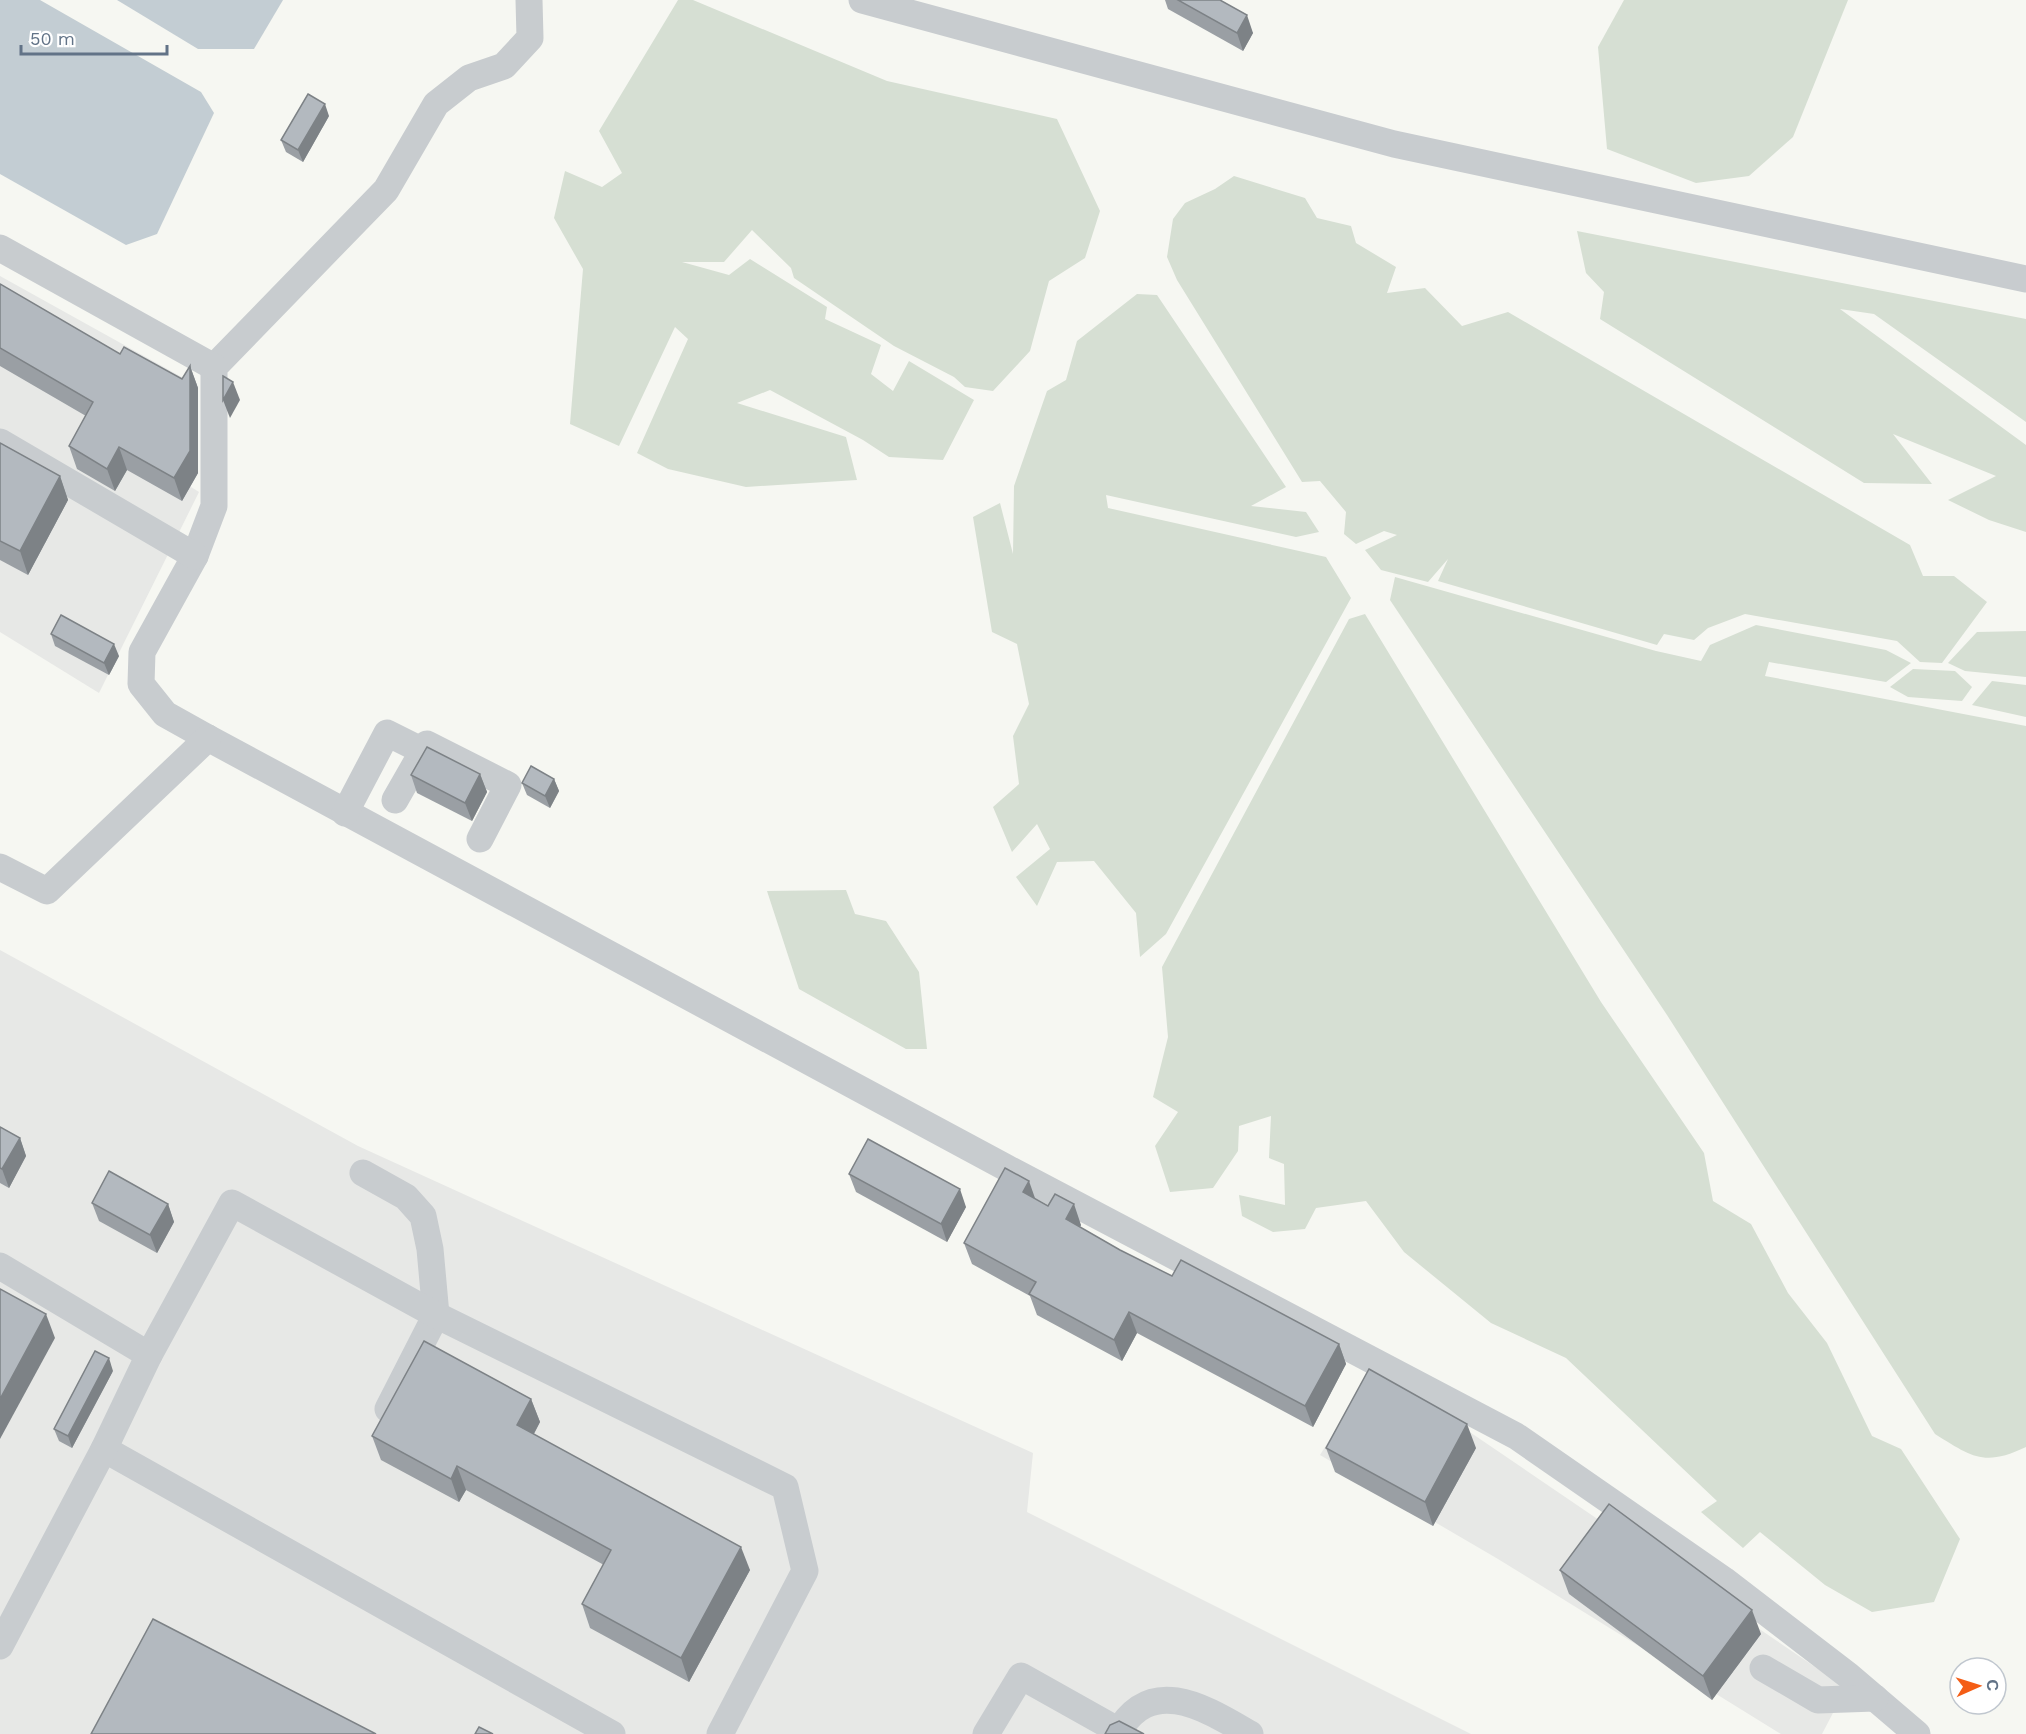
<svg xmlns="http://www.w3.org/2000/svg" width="2026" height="1734" viewBox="0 0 2026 1734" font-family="'Work Sans',sans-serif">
<rect width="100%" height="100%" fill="#f6f7f2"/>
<!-- built -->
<g fill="#e7e8e6">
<path d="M 0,276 L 189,381 L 148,460 L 199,492 L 99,693 L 0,632 Z"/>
<path d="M 0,950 L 358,1146 L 1033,1453 L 1027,1512 L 1471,1734 L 0,1734 Z"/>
<path d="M 1365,1383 L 1399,1384 L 1846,1688 L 1822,1734 L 1781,1734 L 1498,1559 L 1320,1455 Z"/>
</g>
<!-- green -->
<g fill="#d6dfd3">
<path d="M 678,0 L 693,0 L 887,81 L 1057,119 L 1100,211 L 1085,258 L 1049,281 L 1030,351 L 993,391 L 965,387 L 954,377 L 894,346 L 794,278 L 791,268 L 752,230 L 724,262 L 682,262 L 729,275 L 750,259 L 827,307 L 825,319 L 881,345 L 871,374 L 893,391 L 909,361 L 974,400 L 943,460 L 889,457 L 863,440 L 770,390 L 737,403 L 846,437 L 857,480 L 746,487 L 668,469 L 637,453 L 688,339 L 675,327 L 619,446 L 570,424 L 583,269 L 554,218 L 565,171 L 602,187 L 622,173 L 599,131 Z"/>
<path d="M 1624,0 L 1848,0 L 1793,137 L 1749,176 L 1696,183 L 1607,149 L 1598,47 Z"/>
<path d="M 1234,176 L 1305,198 L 1317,218 L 1351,226 L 1356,243 L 1396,267 L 1387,293 L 1425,288 L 1462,326 L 1508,312 L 1910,545 L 1923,576 L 1954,576 L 1987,602 L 1942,663 L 1920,662 L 1897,641 L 1745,614 L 1708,628 L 1694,640 L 1664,634 L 1657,645 L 1438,581 L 1448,559 L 1428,582 L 1381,570 L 1365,550 L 1397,535 L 1384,531 L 1356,544 L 1344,534 L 1346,512 L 1320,481 L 1302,482 L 1177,280 L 1167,257 L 1173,219 L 1185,203 L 1215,189 Z"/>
<path d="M 1577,231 L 2026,319 L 2026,422 L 1874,314 L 1840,309 L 2026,445 L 2026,532 L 1989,520 L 1948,500 L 1996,476 L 1893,434 L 1932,484 L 1864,483 L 1600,319 L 1604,292 L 1586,273 Z"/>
<path d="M 1137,294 L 1157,295 L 1286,487 L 1251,506 L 1306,512 L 1319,532 L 1296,537 L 1106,495 L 1108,508 L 1326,557 L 1351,598 L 1166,934 L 1140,957 L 1136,913 L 1094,861 L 1057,862 L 1037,906 L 1016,877 L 1050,849 L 1037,824 L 1012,852 L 993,807 L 1019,784 L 1013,736 L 1029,704 L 1017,644 L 992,632 L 973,517 L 1000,503 L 1013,554 L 1014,486 L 1047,391 L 1066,380 L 1077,341 Z"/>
<path d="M 1395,577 L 1656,651 L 1701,661 L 1710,645 L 1756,625 L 1886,650 L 1911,663 L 1886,682 L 1769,662 L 1765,676 L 2026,726 L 2026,1447 C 1984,1467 1972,1457 1935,1434 L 1667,1015 L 1390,600 Z"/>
<path d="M 1365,614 L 1601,1002 L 1704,1153 L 1713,1201 L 1751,1224 L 1788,1293 L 1827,1343 L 1872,1436 L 1901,1449 L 1960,1539 L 1934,1602 L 1872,1612 L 1825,1585 L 1760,1532 L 1743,1548 L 1701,1512 L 1717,1501 L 1566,1358 L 1491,1323 L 1404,1252 L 1366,1201 L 1316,1208 L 1305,1229 L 1273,1232 L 1242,1216 L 1239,1195 L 1285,1205 L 1284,1164 L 1269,1158 L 1271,1116 L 1239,1126 L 1238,1151 L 1213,1188 L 1170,1192 L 1155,1146 L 1178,1112 L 1153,1097 L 1168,1037 L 1162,967 L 1349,619 Z"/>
<path d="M 2026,631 L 2026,677 L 1965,671 L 1948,663 L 1977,632 Z"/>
<path d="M 1913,669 L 1955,671 L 1972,687 L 1962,701 L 1908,697 L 1890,687 Z"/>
<path d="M 1992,681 L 2026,685 L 2026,717 L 1972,705 Z"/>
<path d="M 846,890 L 855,914 L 886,921 L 919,972 L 927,1049 L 906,1049 L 799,989 L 767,891 Z"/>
</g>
<!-- water -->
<g fill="#c3cdd3">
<path d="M 0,0 L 40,0 L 201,92 L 214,113 L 157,234 L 126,245 L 0,174 Z"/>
<path d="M 117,0 L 283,0 L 254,49 L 198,49 Z"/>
</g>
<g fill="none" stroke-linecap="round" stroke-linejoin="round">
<!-- minor -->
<g stroke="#c8cccf" stroke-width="27">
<path d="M 529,0 L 530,38 L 504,66 L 469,78 L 436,104 L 386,190 L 214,367 L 214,506 L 195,556 L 142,652 L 141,684 L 165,714 L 208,738 L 1003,1166 L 1516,1436 L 1724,1580 L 1849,1676 L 1917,1734"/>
<path d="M 862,0 L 1394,144 L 2026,279"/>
<path d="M 0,248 L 214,367"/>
<path d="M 0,442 L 195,556"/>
<path d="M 395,800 L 423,751"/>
<path d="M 345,813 L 387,733 L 423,751 L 427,744 L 508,785 L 480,839"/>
<path d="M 0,867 L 47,891 L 208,738"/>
<path d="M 363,1173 L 406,1197 L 423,1216 L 430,1249 L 436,1315 L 388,1409"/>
<path d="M 0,1266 L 149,1355"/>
<path d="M 104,1449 L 612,1734"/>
<path d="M 0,1646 L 104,1449 L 149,1355 L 232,1203 L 436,1315 L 785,1487 L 805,1571 L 720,1734"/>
<path d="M 1763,1668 L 1818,1700 L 1875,1698"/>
<path d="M 986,1734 L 1021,1676 L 1119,1731"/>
<path d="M 1117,1734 C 1151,1673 1205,1708 1250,1734"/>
</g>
</g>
<!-- wall -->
<g fill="#9a9fa4">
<path d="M 1165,0 L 1220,0 L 1253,33 L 1243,51 L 1168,9 Z"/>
<path d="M 329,116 L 303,162 L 286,152 L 281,140 Z"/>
<path d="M 0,284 L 120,354 L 182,379 L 190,366 L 198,388 L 198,473 L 182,501 L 127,470 L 115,491 L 77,469 L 69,446 L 86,416 L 0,366 Z"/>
<path d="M 0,443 L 60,476 L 68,500 L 28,575 L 0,560 Z"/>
<path d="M 51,634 L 119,656 L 109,675 L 55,646 Z"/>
<path d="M 480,774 L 487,792 L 472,821 L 417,793 L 411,775 Z"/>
<path d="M 554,779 L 559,791 L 550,808 L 527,795 L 522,783 Z"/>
<path d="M 0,1127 L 20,1138 L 26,1156 L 9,1188 L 0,1183 Z"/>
<path d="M 849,1174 L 966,1207 L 947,1242 L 856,1192 Z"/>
<path d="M 1036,1200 L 1081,1225 L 1080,1227 L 1120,1250 L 1172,1276 L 1339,1344 L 1346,1364 L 1313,1427 L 1137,1333 L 1122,1361 L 1037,1315 L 1030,1296 L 972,1264 L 964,1243 Z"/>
<path d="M 92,1203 L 168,1204 L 174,1222 L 157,1253 L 99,1221 Z"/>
<path d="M 113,1371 L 72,1448 L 59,1441 L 54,1429 Z"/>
<path d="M 531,1399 L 540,1422 L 534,1434 L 750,1570 L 689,1682 L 590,1628 L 582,1604 L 604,1565 L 466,1490 L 459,1502 L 381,1460 L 372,1436 Z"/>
<path d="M 1326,1448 L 1476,1448 L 1433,1526 L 1335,1472 Z"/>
<path d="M 1560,1570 L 1761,1634 L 1712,1700 L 1569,1594 Z"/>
</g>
<!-- shaded-wall -->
<g fill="#7d8286">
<path d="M 1247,15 L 1253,33 L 1243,51 L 1237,33 Z"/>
<path d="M 325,104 L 329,116 L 303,162 L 298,150 Z"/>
<path d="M 190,366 L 198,388 L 198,473 L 182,501 L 174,478 Z"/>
<path d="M 233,382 L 240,400 L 230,418 L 223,400 Z"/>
<path d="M 119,447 L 127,470 L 115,491 L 107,469 Z"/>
<path d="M 60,476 L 68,500 L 28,575 L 20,551 Z"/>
<path d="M 114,644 L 119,656 L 109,675 L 104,663 Z"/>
<path d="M 480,774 L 487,792 L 472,821 L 465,803 Z"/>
<path d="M 554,779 L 559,791 L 550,808 L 545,796 Z"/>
<path d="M 20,1138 L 26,1156 L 9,1188 L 2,1169 Z"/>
<path d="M 1029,1181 L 1036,1201 L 1023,1192 Z"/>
<path d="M 960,1189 L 966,1207 L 947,1242 L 941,1224 Z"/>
<path d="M 168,1204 L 174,1222 L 157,1253 L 150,1235 Z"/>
<path d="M 1074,1204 L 1081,1225 L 1073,1240 L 1066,1219 Z"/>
<path d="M 1129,1312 L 1137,1333 L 1122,1361 L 1114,1340 Z"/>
<path d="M 46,1314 L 55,1338 L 0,1439 L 0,1399 Z"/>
<path d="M 1339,1344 L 1346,1364 L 1313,1427 L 1305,1406 Z"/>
<path d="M 109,1358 L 113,1371 L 72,1448 L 68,1436 Z"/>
<path d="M 531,1399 L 540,1422 L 526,1448 L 517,1425 Z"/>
<path d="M 1467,1424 L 1476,1448 L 1433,1526 L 1425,1502 Z"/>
<path d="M 457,1466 L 466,1490 L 459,1502 L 451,1479 Z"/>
<path d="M 741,1547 L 750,1570 L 689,1682 L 681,1658 Z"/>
<path d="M 1752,1610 L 1761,1634 L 1712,1700 L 1703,1676 Z"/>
</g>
<!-- building -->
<g fill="#b3b9bf" stroke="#7d8286" stroke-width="1.5">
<path d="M 1178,0 L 1220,0 L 1247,15 L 1237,33 Z"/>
<path d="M 308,94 L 325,104 L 298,150 L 281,140 Z"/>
<path d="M 0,284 L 120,354 L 124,347 L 182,379 L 190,366 L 190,451 L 174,478 L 119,447 L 107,469 L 69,446 L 93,402 L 0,348 Z"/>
<path d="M 223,376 L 233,382 L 223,400 Z"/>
<path d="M 0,443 L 60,476 L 20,551 L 0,541 Z"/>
<path d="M 61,615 L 114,644 L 104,663 L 51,634 Z"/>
<path d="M 427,747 L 480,774 L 465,803 L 411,775 Z"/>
<path d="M 531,766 L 554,779 L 545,796 L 522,783 Z"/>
<path d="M 0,1127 L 20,1138 L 2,1169 L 0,1168 Z"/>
<path d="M 868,1139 L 960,1189 L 941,1224 L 849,1174 Z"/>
<path d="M 1005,1168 L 1029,1181 L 1023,1192 L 1048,1206 L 1055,1194 L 1074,1204 L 1066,1219 L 1120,1250 L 1172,1276 L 1181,1260 L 1339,1344 L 1305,1406 L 1129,1312 L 1114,1340 L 1029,1294 L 1036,1282 L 964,1243 Z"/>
<path d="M 109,1171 L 168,1204 L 150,1235 L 92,1203 Z"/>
<path d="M 0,1289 L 46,1314 L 0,1399 Z"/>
<path d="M 424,1341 L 531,1399 L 517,1425 L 741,1547 L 681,1658 L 582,1604 L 611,1550 L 457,1466 L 451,1479 L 372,1436 Z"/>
<path d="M 95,1351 L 109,1358 L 68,1436 L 54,1429 Z"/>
<path d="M 1369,1369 L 1467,1424 L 1425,1502 L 1326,1448 Z"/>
<path d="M 1609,1504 L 1752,1610 L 1703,1676 L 1560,1570 Z"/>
<path d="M 153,1619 L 376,1734 L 91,1734 Z"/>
<path d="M 1119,1721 L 1144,1734 L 1105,1734 L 1110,1725 Z"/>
<path d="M 479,1727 L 493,1734 L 475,1734 Z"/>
</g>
<!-- north arrow -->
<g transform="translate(1978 1686) rotate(87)"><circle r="28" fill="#ffffff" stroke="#c0c7cf" stroke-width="1.5"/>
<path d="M0-4.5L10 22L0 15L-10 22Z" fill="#f45d15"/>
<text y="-9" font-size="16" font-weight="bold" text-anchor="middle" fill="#627387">С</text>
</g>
<!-- scale -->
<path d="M21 45v9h146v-9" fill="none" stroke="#627387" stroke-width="3"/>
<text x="30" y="45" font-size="18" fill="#627387" stroke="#ffffff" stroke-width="4.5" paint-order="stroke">50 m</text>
</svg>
